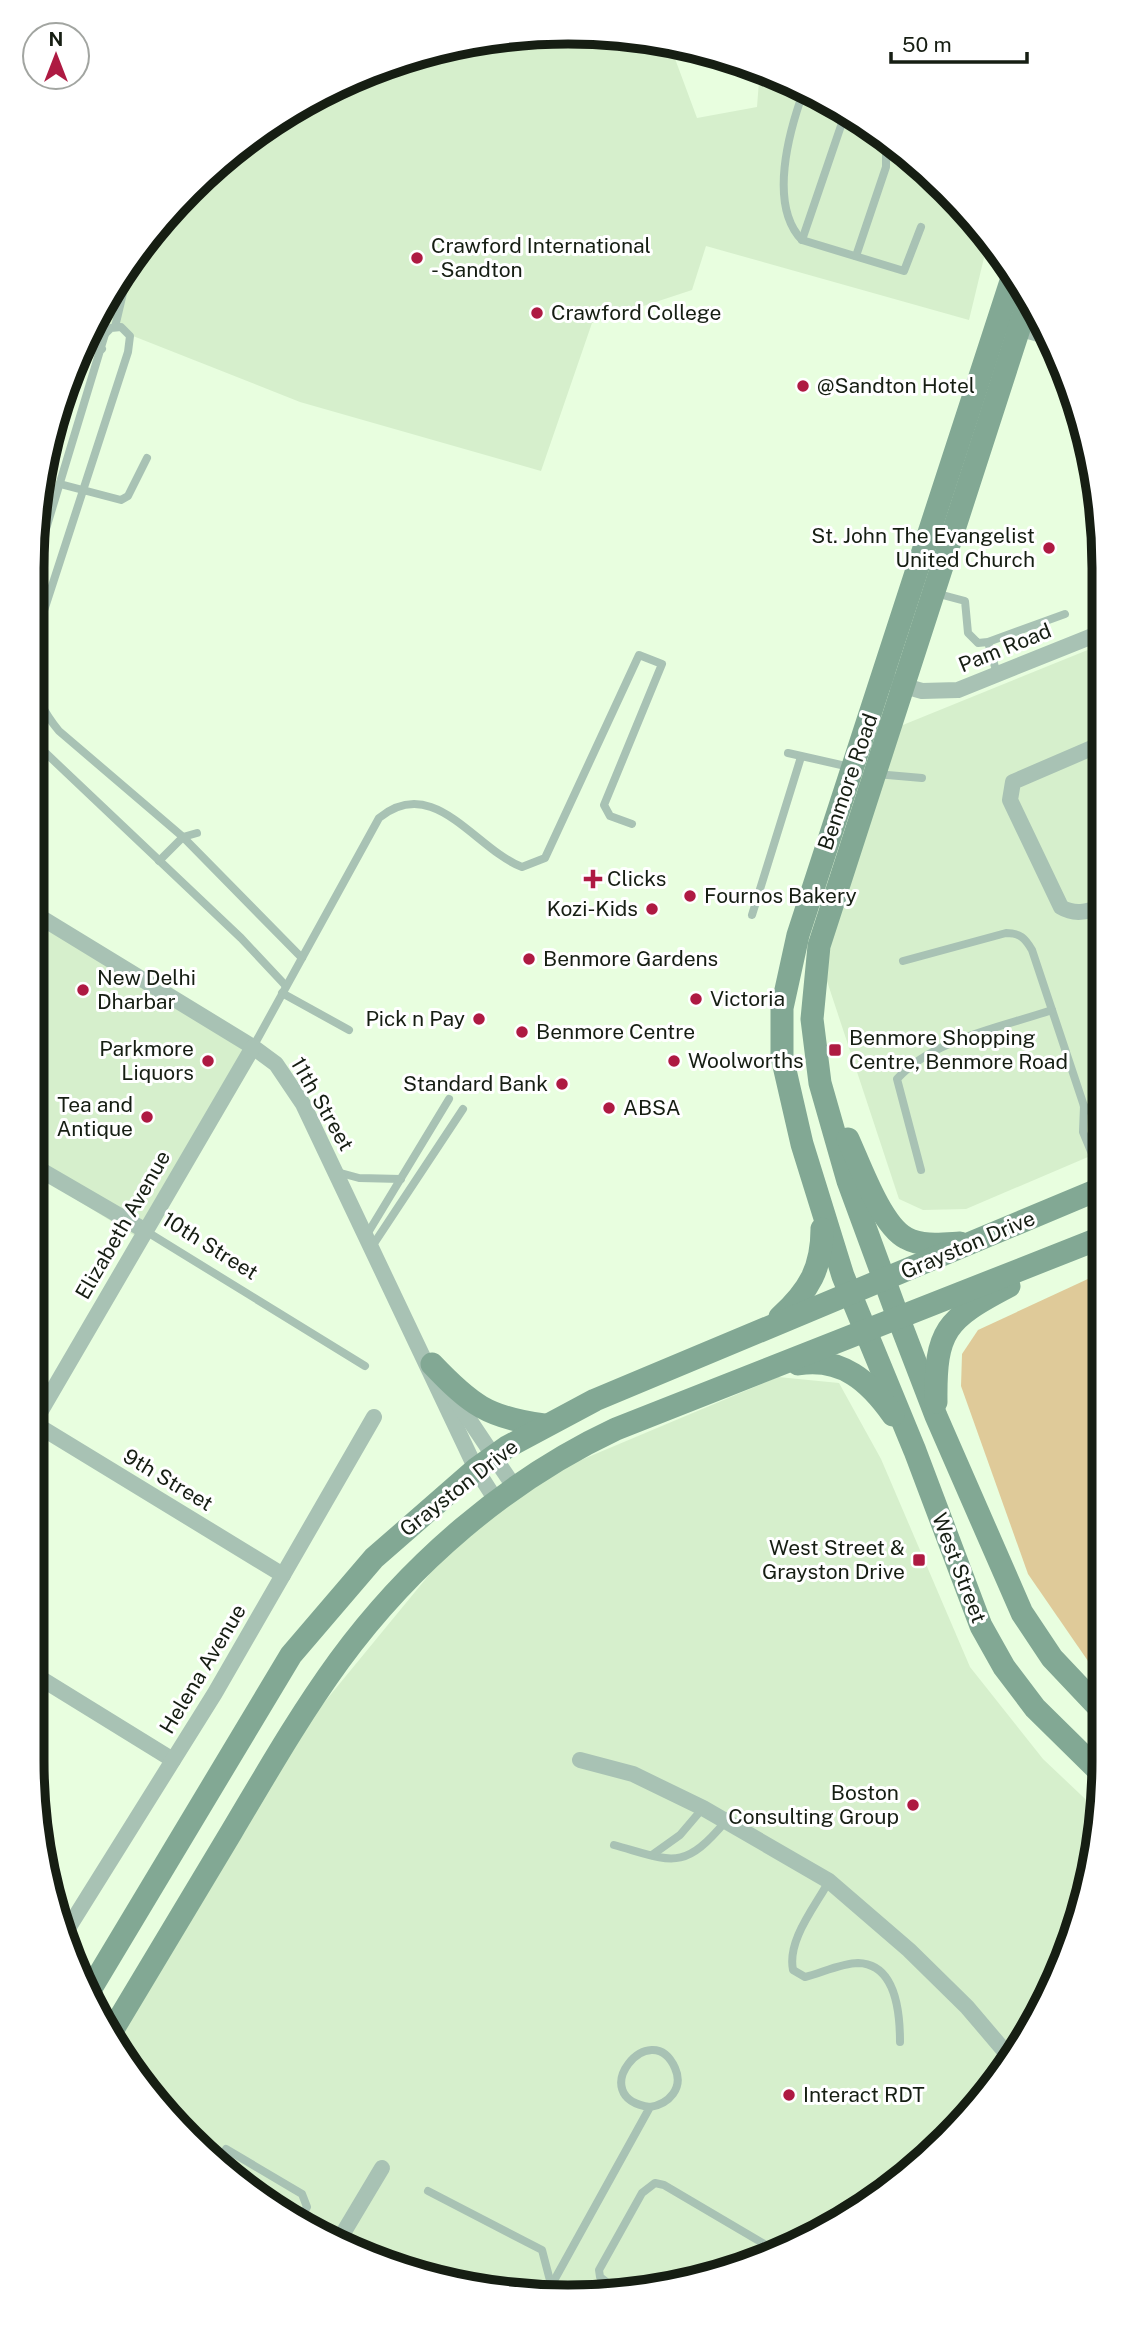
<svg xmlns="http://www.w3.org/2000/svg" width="1136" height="2329" viewBox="0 0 1136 2329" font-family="'Public Sans',sans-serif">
<rect width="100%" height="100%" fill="#e8fedf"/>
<!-- built -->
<g fill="#d6efcc">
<path d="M 568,32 L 661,41 L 674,56 L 697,118 L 757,107 L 760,68 L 774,72 L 895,143 L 989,237 L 969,320 L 706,246 L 692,290 L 592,323 L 541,471 L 300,402 L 95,321 L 122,270 L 189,188 L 270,122 L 363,72 L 464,42 Z"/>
<path d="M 1100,645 L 1102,1151 L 966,1209 L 923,1210 L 899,1199 L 823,969 L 893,729 Z"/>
<path d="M 32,914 L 252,1047 L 140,1239 L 32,1172 Z"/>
<path d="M 778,1377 L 839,1383 L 881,1459 L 970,1667 L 1043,1759 L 1099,1812 L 1094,1866 L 1064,1967 L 1014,2059 L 948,2140 L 806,2242 L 638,2293 L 463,2287 L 299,2225 L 214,2164 L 143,2088 L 118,2041 L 304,1727 L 493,1497 Z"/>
</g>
<!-- green -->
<path fill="#dfca99" d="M 1103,1272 L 1104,1673 L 1104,1674 L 1088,1661 L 1028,1574 L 961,1386 L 962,1354 L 978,1330 Z"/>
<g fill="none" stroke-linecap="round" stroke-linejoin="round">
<!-- lane -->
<g stroke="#a8c2b4" stroke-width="8">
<path d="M 804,90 C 789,131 768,205 802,240 L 904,271 L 921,227"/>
<path d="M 802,240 L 845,114"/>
<path d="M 856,256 L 886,167 L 886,137"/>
<path d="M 115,327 L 131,259"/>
<path d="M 90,330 L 105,334"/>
<path d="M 86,338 L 102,349"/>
<path d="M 60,484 L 121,500 L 128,496 L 147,458"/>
<path d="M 935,593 L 965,601 L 968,633 L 978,643 L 988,642 L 1065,614"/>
<path d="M 988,642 L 997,674"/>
<path d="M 32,666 L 38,629 L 128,352 L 130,336 L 121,327 L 111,328 L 105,334 L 32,575"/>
<path d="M 32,673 C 36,697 44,713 59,731 L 183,837 L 302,958"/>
<path d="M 32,740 L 241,938 L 286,986"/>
<path d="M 788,753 L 850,767"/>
<path d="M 876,774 L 922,778"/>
<path d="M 159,861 L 183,837 L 197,833"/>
<path d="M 752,915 L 801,757"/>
<path d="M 903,961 L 1006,933 C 1020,933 1025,938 1032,950 L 1084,1106 L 1083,1132 L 1102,1178"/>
<path d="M 282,993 L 349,1030"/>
<path d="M 253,1047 L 379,818 C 434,773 475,849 522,867 L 545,858 L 639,655 L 662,664 L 604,805 L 610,816 L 632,824"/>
<path d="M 1084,1106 L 1102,1122"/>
<path d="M 921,1170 L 897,1079 C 933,1039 1002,1027 1052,1010"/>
<path d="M 337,1172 L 359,1178 L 401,1179"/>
<path d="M 144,1230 L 365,1366"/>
<path d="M 366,1236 L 449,1099"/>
<path d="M 371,1248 L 463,1109"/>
<path d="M 614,1845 C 672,1861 683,1872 725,1822"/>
<path d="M 652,1855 L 680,1835 L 703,1808"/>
<path d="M 829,1881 C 815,1907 787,1940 793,1970 L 805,1977 C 821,1973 842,1963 858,1963 C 896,1964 900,2013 900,2042"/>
<path d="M 226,2149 L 302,2194 L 307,2207 L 297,2224"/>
<path d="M 428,2191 L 542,2250 L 552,2288"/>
<path d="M 551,2286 L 650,2107 C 669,2104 684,2088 675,2068 C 651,2014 583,2098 650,2107"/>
<path d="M 619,2292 L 600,2277 L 599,2270 L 642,2193 L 655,2183 L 664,2185 L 776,2251"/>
</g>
<!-- street -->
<g stroke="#a8c2b4" stroke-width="16">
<path d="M 1011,326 L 1049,337"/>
<path d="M 894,683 L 922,691 L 958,690 L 1100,633"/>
<path d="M 1101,744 L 1013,782 L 1010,800 L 1061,907 C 1074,915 1087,912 1101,907"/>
<path d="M 32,912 L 253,1047 L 276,1064 L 303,1104 L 476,1469 L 497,1502"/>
<path d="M 1097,1021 L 1102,1019"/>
<path d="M 32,1165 L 144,1230"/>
<path d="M 450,1391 L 515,1488"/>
<path d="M 32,1422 L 283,1575"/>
<path d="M 32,1426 L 253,1047"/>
<path d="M 32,1673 L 173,1760"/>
<path d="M 580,1760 L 633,1774 L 703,1808 L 829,1881 L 909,1950 L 967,2007 L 1013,2061"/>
<path d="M 62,1938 L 215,1693 L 374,1417"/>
<path d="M 339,2240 L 382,2168"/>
</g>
<!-- secondary -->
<g stroke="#82a894" stroke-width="23">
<path d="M 1013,275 L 798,935 L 782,1008 L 782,1057 L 802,1144 L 843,1276 L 915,1451 L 981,1626 L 1004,1667 L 1035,1708 L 1103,1775"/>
<path d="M 1028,301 L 819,946 L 812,1019 L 820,1083 L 848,1181 L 898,1317 L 936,1416 L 1022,1613 L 1052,1658 L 1104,1713"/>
<path d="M 848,1139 C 860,1165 881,1225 906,1238 C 922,1247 943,1244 960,1243"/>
<path d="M 780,1317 C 809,1291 822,1268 822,1229"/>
<path d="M 432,1364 C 470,1404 488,1418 544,1425"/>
<path d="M 798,1364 C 842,1357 869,1381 893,1415"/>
<path d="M 936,1402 C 935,1330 946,1319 1009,1286"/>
<path d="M 90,1990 L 291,1655 L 374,1558 L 476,1469 L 507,1447 L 595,1400 L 1102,1188"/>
<path d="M 112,2031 C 152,1965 192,1898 232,1831 C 266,1774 299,1716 339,1661 C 410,1564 507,1480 616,1429 L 1103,1237"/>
</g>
</g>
<!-- markers -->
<g fill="#ae1a42" stroke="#fff" stroke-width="2.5">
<circle cx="417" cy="258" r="7"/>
<circle cx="537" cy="313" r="7"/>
<circle cx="803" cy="386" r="7"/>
<circle cx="1049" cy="548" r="7"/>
<path d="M589.5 868.5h7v7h7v7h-7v7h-7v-7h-7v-7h7z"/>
<circle cx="690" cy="896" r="7"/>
<circle cx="652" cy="909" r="7"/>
<circle cx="529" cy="959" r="7"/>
<circle cx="83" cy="990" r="7"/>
<circle cx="696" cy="999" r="7"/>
<circle cx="479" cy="1019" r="7"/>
<circle cx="522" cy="1032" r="7"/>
<rect x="828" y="1043" width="14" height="14" rx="3.5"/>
<circle cx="208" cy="1061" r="7"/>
<circle cx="674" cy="1061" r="7"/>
<circle cx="562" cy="1084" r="7"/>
<circle cx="609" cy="1108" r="7"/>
<circle cx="147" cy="1117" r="7"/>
<rect x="912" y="1553" width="14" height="14" rx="3.5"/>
<circle cx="913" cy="1805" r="7"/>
<circle cx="789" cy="2095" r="7"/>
</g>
<g text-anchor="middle" stroke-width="6" stroke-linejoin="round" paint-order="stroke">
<!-- poi labels -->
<g font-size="21" fill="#161e13" stroke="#fff" text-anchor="start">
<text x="431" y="253">Crawford International<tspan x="431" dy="24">- Sandton</tspan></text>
<text x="551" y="320">Crawford College</text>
<text x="817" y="393">@Sandton Hotel</text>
<text x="1035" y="543" text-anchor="end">St. John The Evangelist<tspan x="1035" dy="24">United Church</tspan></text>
<text x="607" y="886">Clicks</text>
<text x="704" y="903">Fournos Bakery</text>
<text x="638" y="916" text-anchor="end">Kozi-Kids</text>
<text x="543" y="966">Benmore Gardens</text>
<text x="97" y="985">New Delhi<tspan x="97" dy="24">Dharbar</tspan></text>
<text x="710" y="1006">Victoria</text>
<text x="465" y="1026" text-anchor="end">Pick n Pay</text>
<text x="536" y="1039">Benmore Centre</text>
<text x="849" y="1045">Benmore Shopping<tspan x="849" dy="24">Centre, Benmore Road</tspan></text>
<text x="194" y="1056" text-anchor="end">Parkmore<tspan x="194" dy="24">Liquors</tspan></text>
<text x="688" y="1068">Woolworths</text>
<text x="548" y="1091" text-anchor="end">Standard Bank</text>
<text x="133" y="1112" text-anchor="end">Tea and<tspan x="133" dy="24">Antique</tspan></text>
<text x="623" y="1115">ABSA</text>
<text x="905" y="1555" text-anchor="end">West Street &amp;<tspan x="905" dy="24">Grayston Drive</tspan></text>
<text x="899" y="1800" text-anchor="end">Boston<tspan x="899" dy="24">Consulting Group</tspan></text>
<text x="803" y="2102">Interact RDT</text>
</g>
<!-- street labels -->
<g font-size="21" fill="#161e13" stroke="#fff">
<text transform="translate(1005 648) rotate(-22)" y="7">Pam Road</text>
<text transform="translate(848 782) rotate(-71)" y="7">Benmore Road</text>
<text transform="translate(322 1104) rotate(60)" y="7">11th Street</text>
<text transform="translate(123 1225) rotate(-60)" y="7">Elizabeth Avenue</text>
<text transform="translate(968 1245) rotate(-23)" y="7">Grayston Drive</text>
<text transform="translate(210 1246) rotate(32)" y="7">10th Street</text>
<text transform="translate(168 1480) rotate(31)" y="7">9th Street</text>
<text transform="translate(459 1488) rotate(-38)" y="7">Grayston Drive</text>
<text transform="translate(959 1568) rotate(69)" y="7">West Street</text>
<text transform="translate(203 1669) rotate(-59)" y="7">Helena Avenue</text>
</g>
</g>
<!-- crop -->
<path d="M0 0H1136V2329H0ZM568 44H568A524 524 0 0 1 1092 568V1761A524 524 0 0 1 568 2285H568A524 524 0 0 1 44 1761V568A524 524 0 0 1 568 44Z" fill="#fff" fill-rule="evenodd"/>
<path fill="none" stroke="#161e13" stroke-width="9" d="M568 44H568A524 524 0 0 1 1092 568V1761A524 524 0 0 1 568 2285H568A524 524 0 0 1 44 1761V568A524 524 0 0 1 568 44Z"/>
<!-- north arrow -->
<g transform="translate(56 56)"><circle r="33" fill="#ffffff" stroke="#a2a5a1" stroke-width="2"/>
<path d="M0-5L12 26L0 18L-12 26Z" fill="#ae1a42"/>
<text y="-10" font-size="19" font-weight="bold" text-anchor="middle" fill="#161e13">N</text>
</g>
<!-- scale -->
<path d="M891 52v10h136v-10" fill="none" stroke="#161e13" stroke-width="3.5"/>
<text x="902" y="52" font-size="21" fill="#161e13" stroke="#ffffff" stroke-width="5" paint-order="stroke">50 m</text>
</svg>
